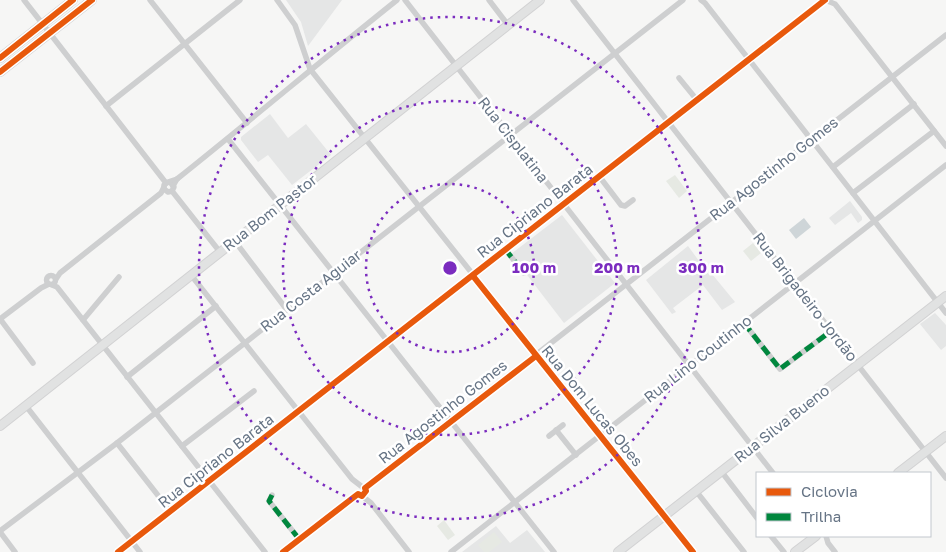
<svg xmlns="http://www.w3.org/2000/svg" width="946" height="552" viewBox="0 0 946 552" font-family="'Golos Text',sans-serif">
<rect width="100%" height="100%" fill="#f6f6f5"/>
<!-- built -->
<g fill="#e5e6e6">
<path d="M 286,0 L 342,0 L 308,46 L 301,22 Z"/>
<path d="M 270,114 L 288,138 L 306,124 L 331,155 L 292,185 L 268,155 L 258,162 L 241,140 L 241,137 Z"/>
<path d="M 850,201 L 862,217 L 862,220 L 858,223 L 851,213 L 835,225 L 829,218 Z"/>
<path d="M 562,215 L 615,283 L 564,323 L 511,254 Z"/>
<path d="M 688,246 L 710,276 L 712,274 L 735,302 L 722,310 L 703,285 L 673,308 L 676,312 L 672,314 L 646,280 Z"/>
<path d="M 935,313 L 946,325 L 946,346 L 941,350 L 920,324 Z"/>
<path d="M 496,526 L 510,543 L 527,530 L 545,552 L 462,552 Z"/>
</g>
<!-- green -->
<g fill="#e6e9e3">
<path d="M 675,175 L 687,191 L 679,198 L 666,181 Z"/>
<path d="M 753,243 L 761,253 L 751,261 L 743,251 Z"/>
<path d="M 444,520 L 455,535 L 448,540 L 437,526 Z"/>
<path d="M 494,532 L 502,542 L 489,552 L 484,552 L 478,545 Z"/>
</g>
<!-- water -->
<path fill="#ced5d8" d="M 804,218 L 811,227 L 796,239 L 789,230 Z"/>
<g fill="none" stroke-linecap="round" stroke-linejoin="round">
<defs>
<g id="major">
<path d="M 0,58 L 73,0"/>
<path d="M 0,72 L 92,0"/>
<path d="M 0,426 L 540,0"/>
<path d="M 898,473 L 946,436"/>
<path d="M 618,552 L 946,296"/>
<path d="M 795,552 L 816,536"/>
</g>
</defs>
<!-- major casing -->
<use href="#major" stroke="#d2d2d3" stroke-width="10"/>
<!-- minor -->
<g stroke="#cecfd0" stroke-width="5.5">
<path d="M 24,0 L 166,183"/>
<path d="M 150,0 L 247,123"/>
<path d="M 277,0 L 295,25 L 310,69 L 693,552"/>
<path d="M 405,0 L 773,473"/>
<path d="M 489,0 L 508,25"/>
<path d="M 573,0 L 946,478"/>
<path d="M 701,0 L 705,3 L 946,313"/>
<path d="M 825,0 L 835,4 L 946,146"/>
<path d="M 679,78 L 697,100"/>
<path d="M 106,106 L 240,0"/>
<path d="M 228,139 L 554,552"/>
<path d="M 833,167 L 914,104"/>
<path d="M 599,176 L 621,205 L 625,206 L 633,200"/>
<path d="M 170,182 L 174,187 L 172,191 L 168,192 L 164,189 L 164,185 L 168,182 L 177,179"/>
<path d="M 173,186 L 177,179 C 251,120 323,59 397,0"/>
<path d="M 172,191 L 220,252"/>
<path d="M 853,193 L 934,131"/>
<path d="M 234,240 L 287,310"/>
<path d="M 505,249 L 524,273"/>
<path d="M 191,275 L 352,479 L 361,486"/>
<circle cx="51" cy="280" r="4.5"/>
<path d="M 56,279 L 60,273 L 161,193 L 164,187"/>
<path d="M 52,285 L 57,287 L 265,552"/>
<path d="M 0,319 L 41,288 L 49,284"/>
<path d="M 0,319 L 33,363"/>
<path d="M 83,320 L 119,277"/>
<path d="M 744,323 L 780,369 L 831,331"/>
<path d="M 127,377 L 216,306"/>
<path d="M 26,406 L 140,552"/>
<path d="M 556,430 L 576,455"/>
<path d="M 549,436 L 563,425"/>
<path d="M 117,443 L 171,512"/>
<path d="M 182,446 L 254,391"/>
<path d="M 721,471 L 757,518"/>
<path d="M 365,488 L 946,35"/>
<path d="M 696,491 L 744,552"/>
<path d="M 272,495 L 269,501 L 299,539"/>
<path d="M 362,496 L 371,503 L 409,552"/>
<path d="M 0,531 L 117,443 L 683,0"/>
<path d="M 0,532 L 15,552"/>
<path d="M 771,536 L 784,552"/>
<path d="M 826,536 L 828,543 L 835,552"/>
<path d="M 118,552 L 825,0"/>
<path d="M 283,552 L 358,494"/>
<path d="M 451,552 L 946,165"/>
</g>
<!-- major -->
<use href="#major" stroke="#e1e2e2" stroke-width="8"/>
<!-- quiet -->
<g stroke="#00873e" stroke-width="5" stroke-dasharray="10 5" stroke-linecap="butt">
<path d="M 505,249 L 524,273"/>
<path d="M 744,323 L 780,369 L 831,331"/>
<path d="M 272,495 L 269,501 L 299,539"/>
</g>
<defs>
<g id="cycleway">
<path d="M 0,58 L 73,0"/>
<path d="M 0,72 L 92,0"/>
<path d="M 473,276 L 693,552"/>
<path d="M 118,552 L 825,0"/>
<path d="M 283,552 L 358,494 L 362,496 L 366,491 L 365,488 L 536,356"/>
</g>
</defs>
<!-- cycleway casing -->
<use href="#cycleway" stroke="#fff" stroke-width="9"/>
<!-- cycleway -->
<use href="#cycleway" stroke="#e8590c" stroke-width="6"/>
</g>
<!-- distance rings -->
<g fill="none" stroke="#7b2cbf" stroke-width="2.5" stroke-dasharray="2.5 5">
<circle cx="450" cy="268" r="84"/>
<circle cx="450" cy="268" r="167"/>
<circle cx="450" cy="268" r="251"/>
</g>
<g text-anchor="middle" stroke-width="5" stroke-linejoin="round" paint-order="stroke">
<!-- street labels -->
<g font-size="15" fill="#667485" stroke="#fff">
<text transform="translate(513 140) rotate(52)" y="5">Rua Cisplatina</text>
<text transform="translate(774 169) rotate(-38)" y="5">Rua Agostinho Gomes</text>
<text transform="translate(535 211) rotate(-38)" y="5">Rua Cipriano Barata</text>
<text transform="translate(270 213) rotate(-38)" y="5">Rua Bom Pastor</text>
<text transform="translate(311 291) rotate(-38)" y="5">Rua Costa Aguiar</text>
<text transform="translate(805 297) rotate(52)" y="5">Rua Brigadeiro Jordão</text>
<text transform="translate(698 359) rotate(-38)" y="5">Rua Lino Coutinho</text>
<text transform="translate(592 406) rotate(51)" y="5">Rua Dom Lucas Obes</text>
<text transform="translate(443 412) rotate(-38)" y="5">Rua Agostinho Gomes</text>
<text transform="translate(782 424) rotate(-38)" y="5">Rua Silva Bueno</text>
<text transform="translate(216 461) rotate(-38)" y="5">Rua Cipriano Barata</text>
</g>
</g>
<circle cx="450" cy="268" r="8" fill="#7b2cbf" stroke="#fff" stroke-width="2.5"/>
<g font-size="15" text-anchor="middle" font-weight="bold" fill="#7b2cbf" stroke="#fff" stroke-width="5" stroke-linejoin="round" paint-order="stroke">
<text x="534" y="273">100 m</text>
<text x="617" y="273">200 m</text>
<text x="701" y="273">300 m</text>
</g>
<!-- legend -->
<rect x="756" y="472" width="175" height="65" fill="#ffffff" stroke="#c2c7ce"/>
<rect x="766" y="488" width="25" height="8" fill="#e8590c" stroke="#c2c7ce"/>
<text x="801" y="497" font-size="15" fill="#667485">Ciclovia</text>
<rect x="766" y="513" width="25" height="8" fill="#00873e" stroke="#c2c7ce"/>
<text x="801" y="522" font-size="15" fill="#667485">Trilha</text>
</svg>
